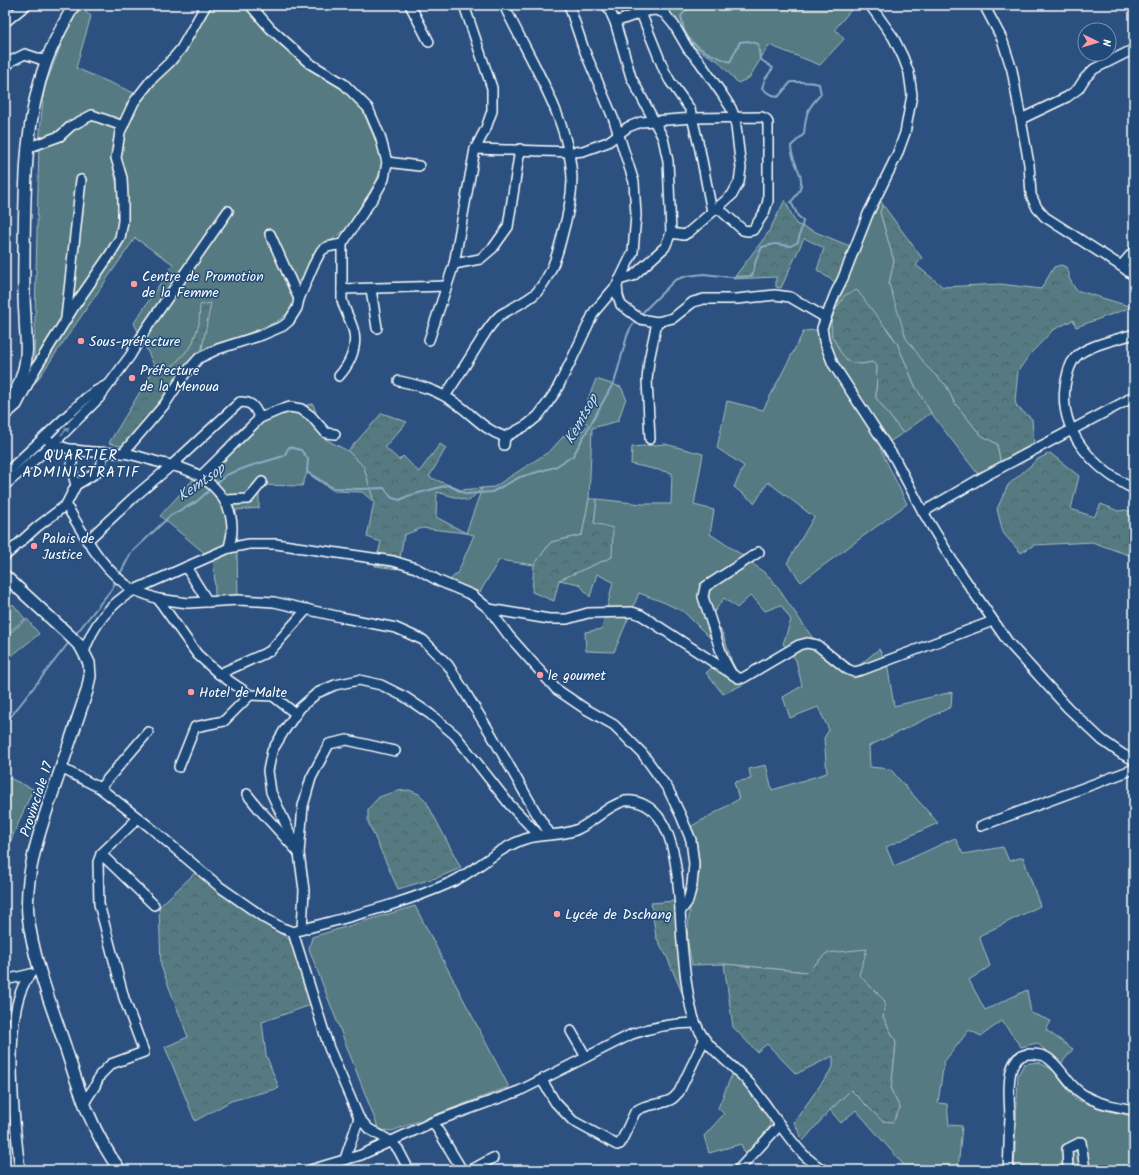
<svg xmlns="http://www.w3.org/2000/svg" width="1139" height="1175" viewBox="0 0 1139 1175" font-family="Kalam,sans-serif">
<defs>
<pattern id="forest-crowns" width="20" height="18" patternUnits="userSpaceOnUse"><rect width="20" height="18" fill="#547a81"/><path d="M2 6a3 3 0 1 1 6 0M12 15a3 3 0 1 1 6 0" fill="none" stroke="#506164"/></pattern>
</defs>
<rect width="100%" height="100%" fill="#2c5181"/>
<filter id="ink" filterUnits="userSpaceOnUse"><feTurbulence type="fractalNoise" baseFrequency=".025" numOctaves="2"/><feDisplacementMap in="SourceGraphic" scale="8" xChannelSelector="R" yChannelSelector="G"/><feConvolveMatrix kernelMatrix="1 2 1 2 8 2 1 2 1" color-interpolation-filters="sRGB"/></filter>
<g filter="url(#ink)">
<!-- green -->
<g fill="#547a81" stroke="#aabcc0" fill-rule="evenodd">
<path d="M 212,5 L 246,5 L 341,85 L 362,109 L 384,161 L 376,182 L 346,229 L 320,249 L 296,295 L 289,313 L 276,322 L 201,353 L 210,304 L 199,324 L 192,345 L 173,366 L 155,367 L 134,323 L 173,264 L 135,238 L 36,382 L 27,379 L 34,364 L 39,143 L 44,89 L 62,42 L 78,7 L 91,16 L 76,68 L 141,96 L 154,81 L 172,66 L 184,51 L 208,9 ZM 140,97 L 124,135 L 120,161 L 125,233 L 117,229 L 119,198 L 112,159 L 117,131 L 130,101 Z"/>
<path d="M 661,5 L 855,5 L 835,29 L 844,39 L 820,65 L 769,45 L 749,78 L 738,83 L 718,61 L 687,43 L 676,18 Z"/>
<path d="M 874,189 L 883,205 L 880,212 L 894,261 L 889,284 L 928,368 L 946,385 L 954,402 L 981,435 L 997,444 L 1001,464 L 977,473 L 931,413 L 915,386 L 897,343 L 890,332 L 881,323 L 861,364 L 872,362 L 877,366 L 876,398 L 903,433 L 880,448 L 907,504 L 801,582 L 787,563 L 814,517 L 768,482 L 755,503 L 734,487 L 744,466 L 717,448 L 727,401 L 763,410 L 804,331 L 816,330 L 852,247 Z"/>
<path d="M 596,379 L 621,387 L 626,398 L 618,421 L 592,428 L 589,499 L 582,535 L 551,542 L 534,565 L 499,560 L 480,592 L 450,580 L 458,572 L 474,535 L 466,533 L 482,488 L 494,487 L 550,451 L 573,426 L 583,431 L 588,424 L 580,419 Z"/>
<path d="M 313,404 L 325,439 L 348,451 L 364,467 L 374,502 L 362,492 L 334,491 L 307,473 L 302,486 L 259,485 L 259,508 L 236,510 L 238,595 L 215,597 L 214,561 L 160,516 L 235,433 L 259,413 Z"/>
<path d="M 665,444 L 703,454 L 694,505 L 714,510 L 710,534 L 742,555 L 771,578 L 812,637 L 856,668 L 879,649 L 887,663 L 894,706 L 952,692 L 951,707 L 869,746 L 870,767 L 890,769 L 938,823 L 886,847 L 894,866 L 955,838 L 963,854 L 1003,847 L 1009,861 L 1023,857 L 1040,906 L 979,936 L 990,966 L 969,980 L 985,1010 L 1027,990 L 1031,1013 L 1051,1021 L 1046,1030 L 1073,1049 L 1061,1064 L 1037,1043 L 1021,1047 L 1002,1021 L 981,1036 L 969,1030 L 944,1062 L 938,1103 L 947,1104 L 949,1125 L 962,1126 L 958,1170 L 908,1170 L 856,1110 L 841,1123 L 830,1110 L 851,1090 L 882,1121 L 900,1108 L 891,1090 L 896,1042 L 883,1017 L 885,1001 L 859,975 L 827,953 L 807,972 L 724,964 L 692,965 L 687,937 L 690,907 L 700,871 L 696,840 L 690,827 L 739,799 L 734,782 L 751,779 L 749,769 L 766,765 L 772,790 L 827,773 L 824,738 L 829,730 L 818,707 L 790,718 L 783,697 L 802,686 L 796,660 L 783,644 L 791,620 L 781,605 L 765,611 L 751,595 L 737,608 L 724,598 L 712,615 L 723,634 L 732,662 L 744,684 L 723,694 L 706,673 L 720,660 L 714,642 L 684,612 L 663,602 L 639,593 L 614,652 L 586,651 L 585,632 L 602,629 L 613,582 L 597,574 L 590,597 L 579,584 L 559,580 L 612,557 L 594,523 L 597,499 L 642,504 L 671,504 L 672,473 L 631,464 L 632,447 Z"/>
<path d="M 13,604 L 25,619 L 5,635 L 5,611 Z"/>
<path d="M 27,619 L 39,634 L 10,657 L 5,650 L 5,637 Z"/>
<path d="M 5,776 L 33,789 L 5,854 Z"/>
<path d="M 415,906 L 509,1087 L 392,1131 L 379,1130 L 309,949 L 312,937 Z"/>
<path d="M 1038,1062 L 1053,1070 L 1075,1099 L 1108,1111 L 1134,1116 L 1134,1170 L 1014,1170 L 1018,1075 L 1024,1064 Z"/>
<path d="M 733,1072 L 769,1116 L 770,1126 L 746,1156 L 741,1144 L 709,1153 L 704,1136 L 724,1114 L 718,1108 Z"/>
</g>
<!-- forest -->
<g fill="url(#forest-crowns)" stroke="#aabcc0">
<path d="M 785,200 L 796,224 L 852,247 L 836,283 L 817,270 L 824,248 L 804,238 L 781,288 L 776,287 L 776,277 L 733,279 L 768,233 Z"/>
<path d="M 883,205 L 922,258 L 916,265 L 943,287 L 1000,284 L 1041,289 L 1054,267 L 1061,265 L 1066,267 L 1069,273 L 1069,278 L 1076,290 L 1132,307 L 1076,327 L 1073,320 L 1053,330 L 1031,353 L 1018,371 L 1015,401 L 1017,407 L 1032,419 L 1034,444 L 1001,464 L 997,444 L 981,435 L 954,402 L 946,385 L 928,368 L 906,338 L 889,284 L 894,261 L 880,212 Z"/>
<path d="M 857,290 L 897,343 L 915,386 L 931,413 L 903,433 L 876,398 L 877,366 L 872,362 L 861,364 L 849,362 L 841,353 L 832,336 L 831,323 L 834,312 L 845,295 Z"/>
<path d="M 211,303 L 201,353 L 195,355 L 124,447 L 109,443 L 155,367 L 173,366 L 192,345 L 199,324 L 200,305 Z"/>
<path d="M 382,413 L 407,422 L 385,447 L 399,460 L 403,456 L 419,472 L 440,444 L 446,448 L 429,477 L 461,490 L 482,488 L 469,501 L 437,492 L 436,517 L 466,533 L 422,528 L 404,535 L 398,569 L 375,566 L 381,542 L 367,537 L 374,502 L 364,467 L 348,451 Z"/>
<path d="M 1050,453 L 1079,476 L 1071,509 L 1094,517 L 1101,504 L 1118,511 L 1126,510 L 1134,514 L 1134,557 L 1092,542 L 1034,545 L 1021,553 L 1003,533 L 997,509 L 1008,485 L 1038,459 Z"/>
<path d="M 589,499 L 597,499 L 594,523 L 613,528 L 612,557 L 559,580 L 554,601 L 532,592 L 534,565 L 551,542 L 582,535 Z"/>
<path d="M 409,790 L 419,794 L 426,801 L 461,868 L 439,877 L 398,889 L 368,822 L 368,809 L 379,797 L 397,791 Z"/>
<path d="M 196,872 L 291,941 L 311,1005 L 262,1022 L 266,1055 L 279,1088 L 231,1101 L 195,1121 L 165,1047 L 188,1037 L 161,966 L 159,907 Z"/>
<path d="M 675,901 L 685,1000 L 667,957 L 656,937 L 651,903 Z"/>
<path d="M 867,949 L 859,975 L 885,1001 L 883,1017 L 896,1042 L 891,1090 L 900,1108 L 893,1122 L 882,1121 L 851,1090 L 830,1110 L 803,1141 L 794,1122 L 833,1067 L 833,1056 L 796,1074 L 767,1044 L 757,1052 L 733,1027 L 724,964 L 807,972 L 827,953 Z"/>
</g>
<g fill="none" stroke-linecap="round" stroke-linejoin="round">
<!-- stream -->
<g stroke="#8dacc5" stroke-width="2">
<path d="M 640,315 L 675,280 L 687,276 L 704,274 L 730,277 L 752,276 L 756,260 L 762,247 L 775,244 L 791,246 L 798,242 L 803,221 L 798,216 L 791,202 C 794,198 799,193 800,189 C 805,173 791,162 791,146 L 804,134 C 806,113 806,110 821,94 L 819,84 C 810,81 801,82 791,82 L 778,97 L 768,93 L 762,88 L 765,79 L 773,68 L 760,59 L 758,44 L 748,41 L 740,42 L 730,62 C 714,56 692,48 685,32 C 683,27 682,21 681,16 L 689,6 L 688,5"/>
<path d="M 215,485 L 226,475 L 250,466 L 284,456 L 289,447 L 301,450 L 308,459 L 307,472 L 333,488 L 361,489 L 384,488 L 392,498 L 400,500 L 408,496 L 448,485 L 466,494 L 492,492 L 520,477 L 555,467 L 573,456 L 615,380 L 627,336 L 630,329 L 636,320"/>
<path d="M 119,576 L 131,553 L 171,515 L 196,502 L 212,488"/>
<path d="M 75,635 L 111,590 L 116,581"/>
<path d="M 5,724 L 70,641"/>
</g>
<defs>
<g id="minor">
<path d="M 5,5 L 11,17"/>
<path d="M 250,5 L 270,28 L 309,63 L 344,84 L 368,108 L 380,136 L 387,162 L 384,179 L 375,195 L 342,244 L 342,300 C 345,312 352,322 354,333 C 357,349 349,365 339,376"/>
<path d="M 410,5 L 429,42"/>
<path d="M 607,5 L 615,22 L 631,77 L 663,138 L 668,161 L 671,233 L 665,247 L 633,276 L 619,280"/>
<path d="M 870,5 L 893,37 L 903,57 L 909,73 L 912,95 L 905,133 L 897,155 L 868,214 L 843,278 L 835,294 L 822,328 L 824,341 L 833,364 L 895,459 L 923,512 L 955,565 L 1008,642 L 1068,708 L 1102,740 L 1122,754 L 1134,760"/>
<path d="M 984,5 L 1002,39 L 1012,70 L 1029,164 L 1031,195 L 1037,208 L 1045,217 L 1121,266 L 1134,276"/>
<path d="M 641,13 L 664,70 L 670,81 L 690,109 L 700,150 L 712,212"/>
<path d="M 5,22 L 26,5"/>
<path d="M 615,22 L 646,11 L 656,10 L 664,13 L 674,25 L 688,49 L 699,61 L 722,94 L 731,108 L 735,118 L 741,168 L 739,182 L 732,195 L 689,232 L 684,235 L 671,233"/>
<path d="M 5,68 L 11,61 L 25,54 L 46,61"/>
<path d="M 1021,119 L 1067,97 L 1078,89 L 1085,78 L 1094,69 L 1134,49"/>
<path d="M 27,148 L 60,136 L 71,126 L 92,115 L 123,126"/>
<path d="M 475,149 L 574,152 L 583,151 L 608,142 L 628,127 L 641,122 L 693,118 L 762,117 L 766,119 L 768,123 L 768,201 L 764,213 L 753,230 L 748,231 L 743,230 L 718,208"/>
<path d="M 387,162 L 419,166"/>
<path d="M 270,234 L 299,299"/>
<path d="M 454,264 L 480,259 L 493,248 L 508,227 L 520,149"/>
<path d="M 1121,266 L 1134,251"/>
<path d="M 617,285 L 618,296 L 621,305 L 640,319 L 657,322 L 673,318 L 693,302 L 704,299 L 737,299 L 775,295 L 790,297 L 826,318"/>
<path d="M 342,289 L 447,286"/>
<path d="M 371,289 L 377,328"/>
<path d="M 66,318 L 81,180"/>
<path d="M 1134,334 C 1119,339 1084,346 1075,358 C 1068,366 1067,377 1065,386 C 1059,433 1095,470 1134,489"/>
<path d="M 429,340 L 454,264 L 475,149 L 486,128 L 492,111 L 492,88 L 464,5"/>
<path d="M 399,381 C 422,386 437,390 457,404 C 474,416 483,429 505,437"/>
<path d="M 445,396 C 456,380 466,364 476,348 C 483,337 489,325 499,316 C 502,313 506,312 509,310 C 518,305 530,299 537,292 C 552,274 558,253 563,232 C 568,215 572,196 572,178 C 569,117 529,59 504,5"/>
<path d="M 8,413 L 17,405 L 36,368 L 75,305 L 109,256 L 120,238 L 123,221 L 123,198 L 122,178 L 116,158 L 120,132 L 134,102 L 152,79 L 169,63 L 181,49 L 206,5"/>
<path d="M 45,438 C 66,454 97,452 122,453 C 134,454 146,459 158,462 C 171,465 190,469 201,477 C 219,488 233,508 232,530 C 232,536 230,542 229,548"/>
<path d="M 650,439 L 647,380 L 649,360 L 657,322"/>
<path d="M 504,445 L 505,437 L 527,425 L 538,416 L 547,404 L 556,391 L 572,359 L 594,312 L 617,285 L 633,252 L 636,215 L 634,182 L 614,120 L 583,47 L 569,5"/>
<path d="M 74,449 C 70,463 72,472 76,485"/>
<path d="M 123,453 L 165,404 L 184,375 L 199,358 L 218,349 L 262,335 L 283,326 L 289,321 L 297,308 L 299,299 L 313,266 L 321,251 L 327,247 L 342,244"/>
<path d="M 5,474 L 86,398 L 96,391 L 107,385"/>
<path d="M 201,476 L 260,418 L 279,410 L 290,407 L 301,409 L 311,416 L 326,433 L 335,434"/>
<path d="M 5,485 L 53,444 L 99,398 L 130,356 L 146,329 L 228,211"/>
<path d="M 225,500 L 248,499 L 262,482"/>
<path d="M 66,505 L 76,485 L 96,473 L 101,464 L 103,453"/>
<path d="M 923,512 L 985,476 L 1126,401 L 1134,395"/>
<path d="M 87,541 L 133,498 L 172,465 L 240,402 C 253,402 254,407 260,418"/>
<path d="M 5,556 L 37,527 L 66,505 C 85,536 102,571 134,590 L 229,548 L 249,544 L 276,544 L 393,561 L 416,568 L 439,581 L 472,595 L 489,609 L 509,636 L 556,689 L 584,708 L 614,725 L 642,753 L 668,789 L 681,816 L 691,840 L 694,864 L 692,885 L 688,901 L 680,912"/>
<path d="M 186,567 L 208,602"/>
<path d="M 158,599 L 197,654 L 219,674 L 250,695 L 273,696 L 296,714"/>
<path d="M 489,609 L 549,619 L 567,619 L 588,613 L 632,612 L 641,615 L 738,678 L 743,678 L 799,645 L 807,643 L 817,645 L 847,669 L 854,672 L 862,670 L 993,621"/>
<path d="M 84,652 C 93,625 110,604 134,590 L 158,599 L 188,603 L 238,600 L 274,602 L 345,618 L 396,628 L 423,640 L 448,665 L 491,734 L 535,811 L 550,834"/>
<path d="M 731,673 L 723,658 L 703,597 L 705,587 L 759,552"/>
<path d="M 219,674 L 270,651 L 307,609"/>
<path d="M 179,767 L 195,727 L 224,721 L 250,695"/>
<path d="M 61,768 L 100,788 L 151,828 L 220,887 L 266,919 L 282,928 L 293,932 C 347,917 401,905 452,882 C 477,870 498,848 525,839 C 541,834 558,836 573,831 C 592,825 605,806 625,801 C 632,800 639,802 645,805 C 684,825 678,914 683,953 C 685,973 688,1006 696,1024 C 707,1050 732,1063 750,1084 C 769,1107 783,1133 804,1155 C 809,1160 816,1165 823,1170"/>
<path d="M 100,788 L 148,732"/>
<path d="M 247,794 L 259,809 L 299,853 L 303,806 L 311,778 L 329,744 L 347,740 L 395,751"/>
<path d="M 981,826 L 1134,769"/>
<path d="M 101,854 L 154,905"/>
<path d="M 302,929 L 304,890 L 299,853 L 271,792 L 268,771 L 272,751 L 284,731 L 300,708 L 317,693 L 335,685 L 359,680 L 381,685 L 405,697 L 430,714 L 455,735 L 510,805 L 539,835"/>
<path d="M 293,932 L 329,1048 L 359,1118 L 369,1129 L 390,1141 L 398,1149 L 409,1170"/>
<path d="M 5,980 L 31,974"/>
<path d="M 571,1031 L 586,1057"/>
<path d="M 542,1080 L 555,1102 L 573,1121 L 617,1145 L 620,1144 L 635,1112 C 644,1103 661,1106 672,1099 C 675,1097 677,1094 679,1092 L 704,1040"/>
<path d="M 84,1103 L 95,1086 L 100,1075 L 111,1064 L 144,1052 L 124,998 L 99,904 L 98,862 L 101,854 L 138,818"/>
<path d="M 433,1122 L 462,1170"/>
<path d="M 345,1159 L 359,1118"/>
<path d="M 20,1170 C 15,1127 0,1006 31,974"/>
<path d="M 310,1170 L 361,1155 L 433,1122 L 519,1091 L 632,1034 C 653,1027 673,1023 695,1023"/>
<path d="M 471,1170 L 493,1158"/>
<path d="M 738,1170 L 780,1125"/>
<path d="M 1008,1170 C 1009,1153 1009,1135 1010,1118 C 1010,1100 1002,1053 1031,1054 C 1035,1054 1042,1055 1046,1057 C 1057,1063 1064,1077 1073,1086 C 1088,1103 1113,1106 1134,1110"/>
<path d="M 1068,1170 L 1067,1149 L 1081,1142 L 1085,1170"/>
</g>
<g id="major">
<path d="M 5,414 C 13,400 20,384 24,369 C 29,351 25,333 25,315 C 23,294 24,272 24,251 C 25,188 24,123 46,62 C 53,42 64,23 74,5"/>
<path d="M 5,576 L 69,635 L 81,647 L 89,663 L 90,676 L 87,691 C 77,721 67,751 57,780 C 43,821 24,871 28,915 C 33,960 51,1004 65,1046 C 79,1090 92,1133 120,1170"/>
</g>
</defs>
<!-- minor casing -->
<use href="#minor" stroke="#fff" stroke-width="12"/>
<!-- major casing -->
<use href="#major" stroke="#fff" stroke-width="14"/>
<!-- minor -->
<use href="#minor" stroke="#1f4a7a" stroke-width="9"/>
<!-- major -->
<use href="#major" stroke="#1f4a7a" stroke-width="11"/>
</g>
<!-- one-way arrows -->
<defs><path id="oneway-solid" d="M-6-.8H1V-3.2L6.5 0L1 3.2V.8H-6Z"/></defs>
<use fill="#7992af" href="#oneway-solid" transform="translate(65 431) rotate(-43)"/>
</g>
<!-- markers -->
<g fill="#ff9aa2" stroke="#1f4a7a" stroke-width="1.5">
<circle cx="134" cy="284" r="4"/>
<circle cx="81" cy="341" r="4"/>
<circle cx="132" cy="378" r="4"/>
<circle cx="34" cy="546" r="4"/>
<circle cx="540" cy="675" r="4"/>
<circle cx="191" cy="692" r="4"/>
<circle cx="557" cy="914" r="4"/>
</g>
<g text-anchor="middle" stroke-width="3" stroke-linejoin="round" paint-order="stroke">
<!-- poi labels -->
<g font-size="14" fill="#fff" stroke="#1f4a7a" text-anchor="start">
<text x="142" y="281">Centre de Promotion<tspan x="142" dy="16">de la Femme</tspan></text>
<text x="89" y="346">Sous-préfecture</text>
<text x="140" y="375">Préfecture<tspan x="140" dy="16">de la Menoua</tspan></text>
<text x="42" y="543">Palais de<tspan x="42" dy="16">Justice</tspan></text>
<text x="548" y="680">le goumet</text>
<text x="199" y="697">Hotel de Malte</text>
<text x="565" y="919">Lycée de Dschang</text>
</g>
<!-- street labels -->
<g font-size="14" fill="#fff" stroke="#1f4a7a">
<text transform="translate(36 799) rotate(-72)" y="5">Provinciale 17</text>
</g>
<!-- water labels -->
<g font-size="15" font-style="italic" fill="#d0dce7" stroke="#1f4a7a">
<text transform="translate(581 419) rotate(-61)" y="5">Kemtsop</text>
<text transform="translate(201 482) rotate(-35)" y="5">Kemtsop</text>
</g>
<!-- neighbourhood labels -->
<g font-size="15" letter-spacing="1" fill="#fff" stroke="#1f4a7a">
<text x="81" y="460">QUARTIER<tspan x="81" dy="17">ADMINISTRATIF</tspan></text>
</g>
</g>
<!-- margin -->
<rect width="1139" height="1175" fill="none" stroke="#1f4a7a" stroke-width="20"/>
<rect x="10" y="10" width="1119" height="1155" fill="none" stroke="#fff" stroke-width="1.5" filter="url(#ink)"/>
<!-- north arrow -->
<g transform="translate(1097 42) rotate(95)"><circle r="19" fill="#1f4a7a" stroke="#7992af"/>
<path d="M0-3L7 15L0 10L-7 15Z" fill="#ff9aa2"/>
<text y="-6" font-size="11" font-weight="bold" text-anchor="middle" fill="#ffffff">N</text>
</g>
</svg>
